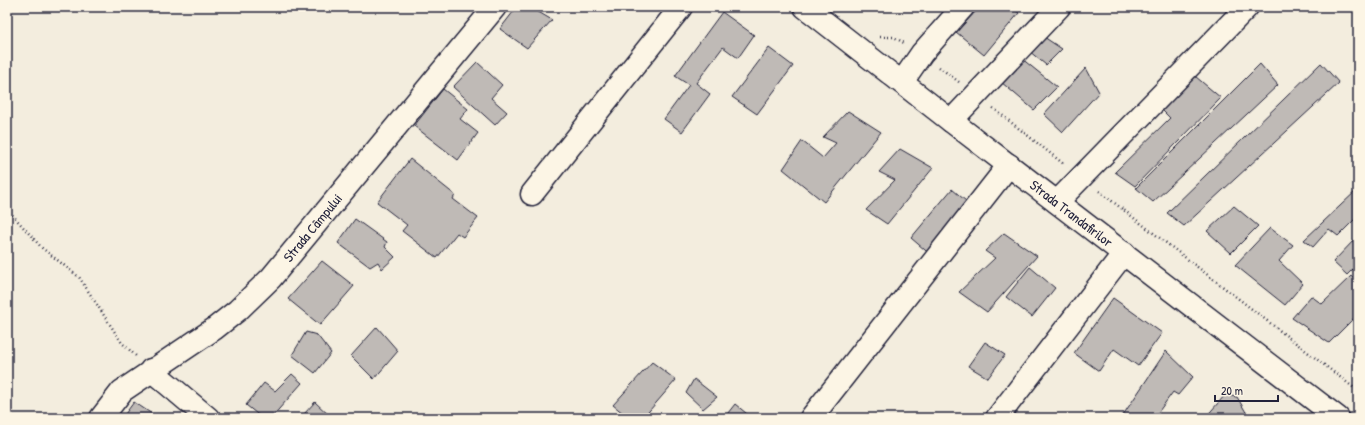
<svg xmlns="http://www.w3.org/2000/svg" width="1365" height="425" viewBox="0 0 1365 425" font-family="'Patrick Hand',sans-serif">
<rect width="100%" height="100%" fill="#f3edde"/>
<filter id="ink" filterUnits="userSpaceOnUse"><feTurbulence type="fractalNoise" baseFrequency=".025" numOctaves="2"/><feDisplacementMap in="SourceGraphic" scale="8" xChannelSelector="R" yChannelSelector="G"/><feConvolveMatrix kernelMatrix="1 2 1 2 8 2 1 2 1" color-interpolation-filters="sRGB"/></filter>
<g filter="url(#ink)">
<!-- building -->
<g fill="#bfbab6" stroke="#22223b">
<path d="M 517,7 L 530,7 L 552,20 L 527,48 L 500,29 Z"/>
<path d="M 980,7 L 1011,7 L 1019,13 L 984,55 L 956,32 Z"/>
<path d="M 722,12 L 754,35 L 738,58 L 723,47 L 696,83 L 710,94 L 682,132 L 664,119 L 689,85 L 675,76 Z"/>
<path d="M 1044,37 L 1062,49 L 1046,65 L 1029,51 Z"/>
<path d="M 769,48 L 793,66 L 757,114 L 732,97 Z"/>
<path d="M 1021,58 L 1057,87 L 1034,110 L 1001,82 Z"/>
<path d="M 477,62 L 502,85 L 491,98 L 507,112 L 495,125 L 453,87 Z"/>
<path d="M 1321,63 L 1339,83 L 1184,226 L 1167,213 Z"/>
<path d="M 1260,64 L 1278,85 L 1153,202 L 1136,188 Z"/>
<path d="M 1086,68 L 1099,92 L 1063,132 L 1044,114 Z"/>
<path d="M 1189,71 L 1221,98 L 1135,186 L 1115,172 L 1170,118 L 1156,104 Z"/>
<path d="M 443,89 L 468,109 L 460,119 L 478,133 L 458,160 L 414,126 Z"/>
<path d="M 848,111 L 881,132 L 824,202 L 783,169 L 802,141 L 823,158 L 836,143 L 823,137 Z"/>
<path d="M 900,149 L 933,168 L 887,224 L 866,210 L 895,180 L 879,172 Z"/>
<path d="M 410,159 L 455,195 L 453,199 L 478,218 L 463,237 L 457,233 L 437,258 L 402,231 L 407,225 L 377,202 Z"/>
<path d="M 952,189 L 973,207 L 932,256 L 911,238 Z"/>
<path d="M 1358,189 L 1358,216 L 1338,236 L 1329,229 L 1313,247 L 1304,240 Z"/>
<path d="M 1234,206 L 1258,226 L 1231,253 L 1207,231 Z"/>
<path d="M 355,219 L 387,242 L 385,247 L 395,257 L 382,269 L 378,262 L 370,267 L 338,243 Z"/>
<path d="M 1270,228 L 1293,245 L 1279,261 L 1303,284 L 1285,305 L 1235,265 Z"/>
<path d="M 1004,233 L 1037,256 L 987,312 L 959,292 L 995,258 L 985,251 Z"/>
<path d="M 1356,238 L 1358,240 L 1358,264 L 1347,275 L 1333,262 Z"/>
<path d="M 322,261 L 354,286 L 320,325 L 288,299 Z"/>
<path d="M 1030,267 L 1055,288 L 1032,317 L 1006,297 Z"/>
<path d="M 1351,276 L 1358,283 L 1358,314 L 1329,343 L 1292,318 L 1311,296 L 1322,304 Z"/>
<path d="M 1113,298 L 1162,333 L 1138,366 L 1114,349 L 1099,371 L 1074,353 Z"/>
<path d="M 377,327 L 398,351 L 374,379 L 351,356 Z"/>
<path d="M 306,332 L 317,335 L 331,353 L 315,373 L 292,355 Z"/>
<path d="M 985,342 L 1005,355 L 988,378 L 968,366 Z"/>
<path d="M 1166,351 L 1193,377 L 1178,395 L 1173,392 L 1154,418 L 1121,418 Z"/>
<path d="M 652,362 L 676,380 L 643,418 L 629,418 L 613,405 Z"/>
<path d="M 292,374 L 302,383 L 271,418 L 262,418 L 246,405 L 264,383 L 275,391 Z"/>
<path d="M 694,379 L 717,397 L 703,409 L 686,393 Z"/>
<path d="M 1225,395 L 1237,397 L 1247,414 L 1243,418 L 1205,418 Z"/>
<path d="M 134,402 L 158,418 L 122,418 Z"/>
<path d="M 315,402 L 332,418 L 309,418 L 304,414 Z"/>
<path d="M 735,404 L 752,418 L 724,418 Z"/>
</g>
<g fill="none" stroke-linecap="round" stroke-linejoin="round">
<defs>
<g id="minor">
<path d="M 902,82 L 922,53 L 963,7"/>
<path d="M 951,121 L 1059,7"/>
<path d="M 532,194 L 681,7"/>
<path d="M 1057,202 L 1247,7"/>
<path d="M 151,370 L 208,418"/>
<path id="s1" d="M 101,418 L 122,391 L 214,329 L 238,310 L 271,278 L 495,7"/>
<path d="M 811,418 L 1009,165"/>
<path d="M 997,418 L 1124,253"/>
</g>
<g id="major">
<path id="s2" d="M 805,7 L 951,121 L 1338,418"/>
</g>
</defs>
<!-- minor casing -->
<use href="#minor" stroke="#22223b" stroke-width="25"/>
<!-- major casing -->
<use href="#major" stroke="#22223b" stroke-width="25"/>
<!-- path -->
<g stroke="#22223b" stroke-width="2.5" stroke-dasharray="1 3" stroke-linecap="butt">
<path d="M 880,37 L 894,37 L 904,43"/>
<path d="M 939,67 L 959,82"/>
<path d="M 993,108 L 1065,165"/>
<path d="M 1099,191 L 1358,391"/>
<path d="M 7,209 L 42,248 L 79,277 L 122,343 L 136,356"/>
</g>
<!-- minor -->
<use href="#minor" stroke="#fcf5e5" stroke-width="22"/>
<!-- major -->
<use href="#major" stroke="#fcf5e5" stroke-width="22"/>
</g>
</g>
<g text-anchor="middle" stroke-width="3" stroke-linejoin="round" paint-order="stroke">
<!-- street labels -->
<g font-size="14" fill="#22223b" stroke="#fcf5e5">
<text dy="5" stroke="none"><textPath href="#s2" startOffset="337">Strada Trandafirilor</textPath></text>
<text dy="5" stroke="none"><textPath href="#s1" startOffset="287">Strada Câmpului</textPath></text>
</g>
</g>
<!-- margin -->
<rect width="1365" height="425" fill="none" stroke="#fcf5e5" stroke-width="24"/>
<rect x="12" y="12" width="1341" height="401" fill="none" stroke="#22223b" stroke-width="1.5" filter="url(#ink)"/>
<!-- scale -->
<path d="M1215 395v6h63v-6" fill="none" stroke="#22223b" stroke-width="2"/>
<text x="1221" y="395" font-size="12" fill="#22223b" stroke="#fcf5e5" stroke-width="3" paint-order="stroke">20 m</text>
</svg>
